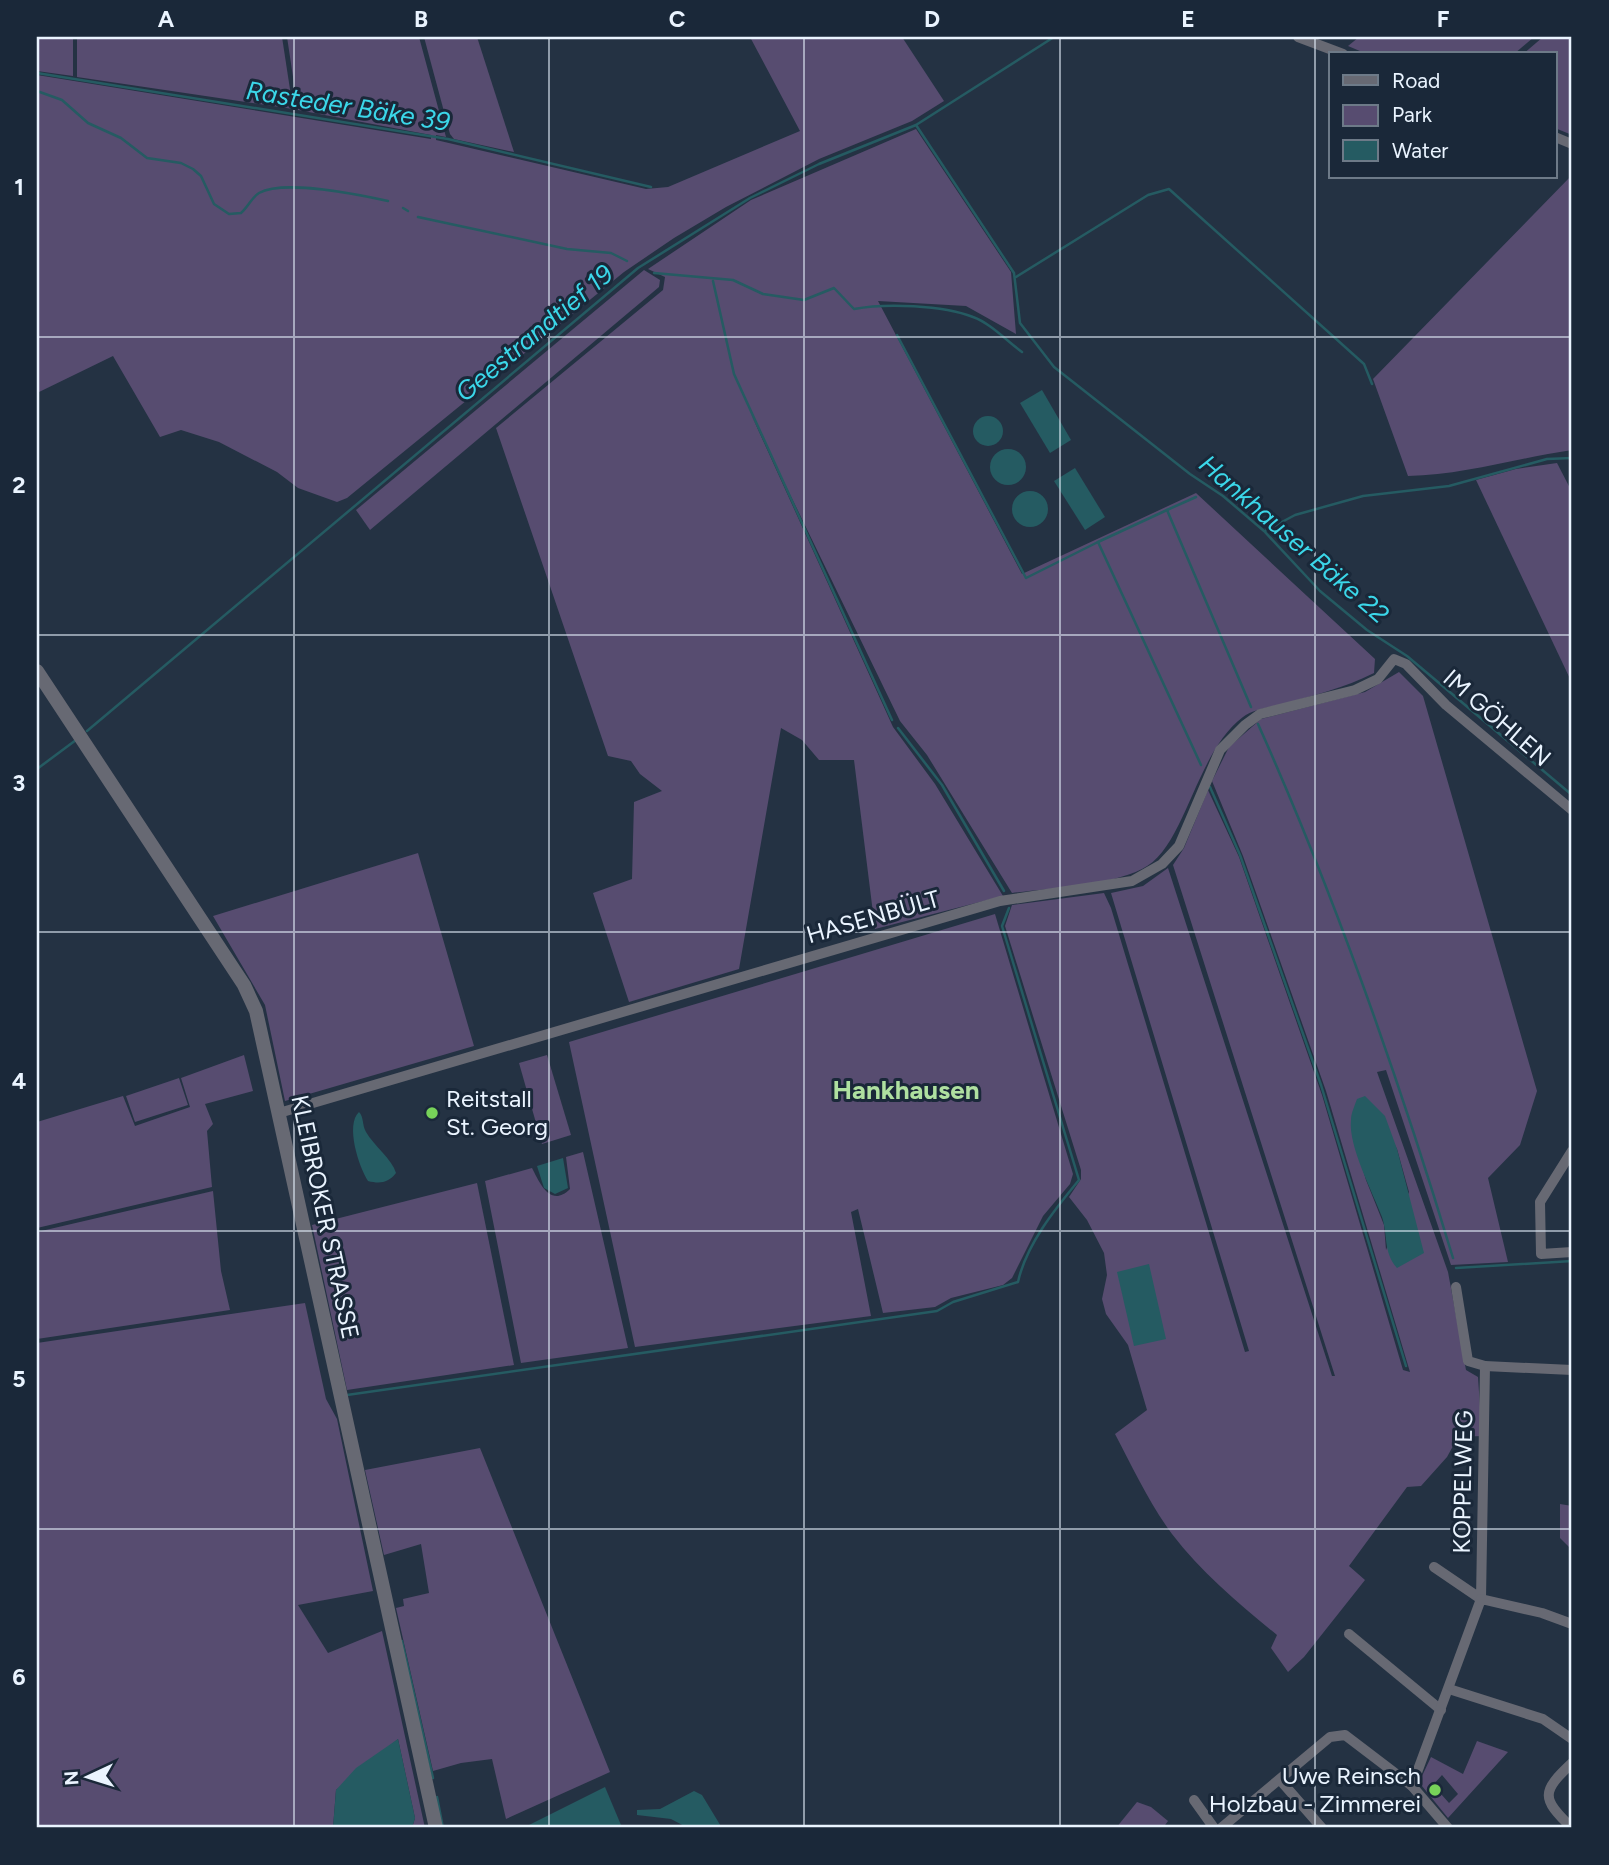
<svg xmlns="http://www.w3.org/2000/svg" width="1609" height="1865" viewBox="0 0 1609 1865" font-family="Figtree,sans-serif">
<rect width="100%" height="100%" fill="#243243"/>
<!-- green -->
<g fill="#574c70" fill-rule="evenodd">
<path d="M 37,37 L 73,37 L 73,76 L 37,71 Z"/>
<path d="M 77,37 L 282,37 L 293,109 L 77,77 Z"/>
<path d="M 287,37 L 419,37 L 446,137 L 436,135 L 436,140 L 646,189 L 668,187 L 800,131 L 750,37 L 902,37 L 944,101 L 912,121 L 819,159 L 726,207 L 674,238 L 624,272 L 347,498 L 337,502 L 298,488 L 277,472 L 219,442 L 181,430 L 160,437 L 113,356 L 37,393 L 37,75 L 431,139 L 431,135 L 298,110 Z"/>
<path d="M 424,37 L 477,37 L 514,152 L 454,139 L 450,134 Z"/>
<path d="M 1359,37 L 1534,37 L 1514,54 L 1367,54 L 1348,46 Z"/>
<path d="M 1543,37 L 1572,37 L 1572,135 L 1555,128 L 1555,54 L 1523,54 Z"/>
<path d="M 916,129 L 1011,272 L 1016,334 L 966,306 L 878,301 L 1022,574 L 1196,493 L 1375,659 L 1374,673 C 1344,688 1315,695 1283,704 C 1271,707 1253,709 1243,717 C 1194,754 1186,848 1142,869 C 1108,886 1051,888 1012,893 L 927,755 L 900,721 L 751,414 L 893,727 L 935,784 L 1003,896 L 875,929 L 854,760 L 819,760 L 802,740 L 781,728 L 739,969 L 629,1002 L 593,893 L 632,879 L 634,802 L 662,791 L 640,774 L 631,761 L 608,756 L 496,428 L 663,290 L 665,277 L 648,269 L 751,200 Z"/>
<path d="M 1572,175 L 1572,450 C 1517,458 1463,475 1408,476 L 1373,379 Z"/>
<path d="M 644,270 L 660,280 L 659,287 L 370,530 L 356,510 Z"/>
<path d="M 1557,463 L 1572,492 L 1572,683 L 1476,480 L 1516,469 Z"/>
<path d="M 1399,672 L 1423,696 L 1537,1091 L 1520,1145 L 1488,1178 L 1508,1262 L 1451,1265 L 1386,1070 L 1377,1072 L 1448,1272 L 1466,1370 L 1478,1377 L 1482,1436 L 1458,1437 L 1447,1457 L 1421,1486 L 1407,1487 L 1349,1566 L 1365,1580 L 1304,1657 L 1288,1672 L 1271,1648 L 1277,1635 C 1239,1604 1202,1573 1172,1534 C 1149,1503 1133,1468 1115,1434 L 1147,1410 L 1128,1345 L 1106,1314 L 1102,1299 L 1107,1275 L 1104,1253 L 1087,1220 L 1069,1197 L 1081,1179 L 1081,1170 L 1005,926 L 1012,905 L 1104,893 L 1111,908 L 1245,1352 L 1249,1351 L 1111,893 L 1143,886 L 1168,868 L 1332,1376 L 1335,1376 L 1173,865 L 1184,848 L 1208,790 L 1239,857 L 1322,1095 L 1403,1370 L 1410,1372 L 1326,1091 L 1243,856 L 1212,781 L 1229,747 L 1261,719 L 1365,692 ZM 1352,1132 L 1389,1134 L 1397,1149 L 1409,1192 L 1386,1250 L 1384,1225 L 1366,1180 Z"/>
<path d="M 418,853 L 474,1046 L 285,1101 L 265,1005 L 213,916 Z"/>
<path d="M 995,914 L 1073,1174 L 1070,1184 L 1043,1216 L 1012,1278 L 1003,1285 L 951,1298 L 935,1307 L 883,1313 L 858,1209 L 851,1212 L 871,1316 L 635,1347 L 569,1042 Z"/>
<path d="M 244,1055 L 253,1091 L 205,1104 L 213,1124 L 207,1131 L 212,1187 L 37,1228 L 37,1122 L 123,1096 L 135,1126 L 190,1107 L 181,1078 Z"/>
<path d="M 547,1055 L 571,1135 L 542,1144 L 519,1063 Z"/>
<path d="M 179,1078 L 188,1105 L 135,1122 L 126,1096 Z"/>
<path d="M 583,1152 L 628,1348 L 521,1363 L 485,1181 L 532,1168 C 540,1184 551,1208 570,1189 L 566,1157 Z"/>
<path d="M 477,1183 L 514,1365 L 347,1390 L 312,1225 Z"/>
<path d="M 213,1191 L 221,1271 L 230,1310 L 37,1339 L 37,1232 Z"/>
<path d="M 305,1303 L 326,1399 L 337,1419 L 373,1591 L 298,1605 L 328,1653 L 382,1631 L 425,1828 L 412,1828 L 415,1818 L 398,1739 L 336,1790 L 333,1828 L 37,1828 L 37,1343 Z"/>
<path d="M 480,1448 L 610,1772 L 506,1819 L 492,1759 L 461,1763 L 433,1771 L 396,1608 L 404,1606 L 403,1599 L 429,1593 L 421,1544 L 384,1555 L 365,1470 Z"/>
<path d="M 1560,1504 L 1572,1506 L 1572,1550 L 1560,1538 Z"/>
<path d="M 1477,1741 L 1508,1752 L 1448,1818 L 1422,1786 L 1422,1776 L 1431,1757 L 1463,1774 ZM 1442,1775 L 1458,1794 L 1449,1803 L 1433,1785 Z"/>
<path d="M 1137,1802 L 1151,1807 L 1168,1821 L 1163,1828 L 1116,1828 Z"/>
</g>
<!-- water -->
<g fill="#255b62">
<path d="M 1042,390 L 1071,440 L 1050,453 L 1020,403 Z"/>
<circle cx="988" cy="431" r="15"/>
<circle cx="1008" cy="467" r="18"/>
<path d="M 1075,468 L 1105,517 L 1085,530 L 1054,481 Z"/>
<circle cx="1030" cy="509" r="18"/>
<path d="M 1365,1096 L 1385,1116 L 1397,1149 L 1424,1253 L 1397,1268 C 1383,1252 1388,1235 1382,1217 C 1373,1193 1348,1146 1351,1120 C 1351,1113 1355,1105 1357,1099 Z"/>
<path d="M 359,1112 C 364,1117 362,1125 366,1132 C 374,1146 392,1159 396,1173 C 388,1183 380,1184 368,1181 C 359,1167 345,1125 359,1112 Z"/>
<path d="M 563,1158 L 568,1188 L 555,1194 L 544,1188 L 537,1166 Z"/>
<path d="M 1149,1264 L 1166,1339 L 1134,1346 L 1117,1272 Z"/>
<path d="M 398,1739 L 415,1818 L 412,1828 L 333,1828 L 336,1790 L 356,1768 Z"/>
<path d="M 605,1787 L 621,1825 L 615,1828 L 523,1828 Z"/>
<path d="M 694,1791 L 702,1795 L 722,1828 L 688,1828 L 671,1819 L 637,1815 L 637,1810 L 660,1809 Z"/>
</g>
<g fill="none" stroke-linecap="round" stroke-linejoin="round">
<!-- stream -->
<g stroke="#255b62" stroke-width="2.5">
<path d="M 37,73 L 448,139 L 651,187"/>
<path d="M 37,91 L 62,100 L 88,123 L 121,138 L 147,158 L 181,163 L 193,169 L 201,176 L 214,204 L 229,214 L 241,213 C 248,207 252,197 259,193 C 284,179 361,195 388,201"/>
<path d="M 916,125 L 1014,273 L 1020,323 L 1054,367 L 1190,474 L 1223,496 L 1264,531 L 1320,591 L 1367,630 L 1407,656 L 1572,795"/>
<path d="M 403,208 L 408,211"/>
<path d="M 418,217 L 567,249 L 611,253 L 627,261"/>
<path d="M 654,273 L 733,280 L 763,294 L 804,300 L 834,288 L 854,309 C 885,303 943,305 973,317 C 990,323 1007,341 1022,352"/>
<path d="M 1016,277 L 1148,195 L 1169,189 L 1364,364 L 1372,384"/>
<path d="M 713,281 L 734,374 L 892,720"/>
<path d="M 897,335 L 1026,578 L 1098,542"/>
<path d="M 1196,497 L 1167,510 L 1251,707"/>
<path d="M 1167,510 L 1098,542 L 1201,765"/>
<path d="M 1265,531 L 1295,515 L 1363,496 L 1449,486 L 1547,459 L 1572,458"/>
<path d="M 1258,724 C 1336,898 1398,1076 1453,1258"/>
<path d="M 898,728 L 942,785 L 1004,891"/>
<path d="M 87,731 L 638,268 L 750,198 L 819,164 L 916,125 L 1054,37"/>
<path d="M 37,769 L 76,740"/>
<path d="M 1210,787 L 1240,855 L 1321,1085 L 1406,1366"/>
<path d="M 1456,1268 L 1572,1261"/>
<path d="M 347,1395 L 937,1311 L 953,1302 L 1018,1282 C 1026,1245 1055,1209 1079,1180 L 1002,926 L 1009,908"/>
<path d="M 402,1641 L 433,1778"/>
<path d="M 437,1797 L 443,1828"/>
</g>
<!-- minor -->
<g stroke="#676973" stroke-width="10">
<path d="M 1298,37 L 1343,54"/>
<path d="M 1555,137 L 1572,144"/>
<path d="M 279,1113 L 1000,901 L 1132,881 L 1162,864 L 1179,846 L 1220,750 L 1245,725 L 1260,714 L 1355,690 L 1378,679 L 1394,659 L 1406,664 L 1446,705 L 1572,810"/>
<path d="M 1572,1151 L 1540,1202 L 1541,1254 L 1572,1252"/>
<path d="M 1456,1287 L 1468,1361 L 1485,1366"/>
<path d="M 1434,1567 L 1481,1599 L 1485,1366 L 1572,1370"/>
<path d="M 1349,1634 L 1441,1710"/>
<path d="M 1449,1689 L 1543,1719 L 1572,1739"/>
<path d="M 1280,1780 L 1322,1828"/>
<path d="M 1412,1786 L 1481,1599 L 1542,1613 L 1572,1624"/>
<path d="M 1194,1800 L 1214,1828"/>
<path d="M 1221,1828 L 1330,1737 L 1345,1735 L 1412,1786 L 1448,1828"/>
<path d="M 1572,1828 C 1541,1798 1541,1792 1572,1763"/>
</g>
<!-- tertiary -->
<path stroke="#676973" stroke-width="14" d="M 37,671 L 244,985 L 256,1011 L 436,1828"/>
</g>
<!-- grid -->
<path fill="none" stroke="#eaf4ff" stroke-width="2" stroke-opacity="0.55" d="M 294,37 L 294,1828M 549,37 L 549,1828M 804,37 L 804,1828M 1060,37 L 1060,1828M 1315,37 L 1315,1828M 37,337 L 1572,337M 37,635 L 1572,635M 37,932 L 1572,932M 37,1231 L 1572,1231M 37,1529 L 1572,1529"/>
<!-- markers -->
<g fill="#77d259" stroke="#1a2839" stroke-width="2.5">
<circle cx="432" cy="1113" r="7"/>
<circle cx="1435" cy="1790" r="7"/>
</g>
<g text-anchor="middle" stroke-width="6" stroke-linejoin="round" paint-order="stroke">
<!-- street labels -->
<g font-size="24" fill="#eaf4ff" stroke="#1a2839">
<text transform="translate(1497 718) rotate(41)" y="8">IM GÖHLEN</text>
<text transform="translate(873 917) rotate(-16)" y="8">HASENBÜLT</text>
<text transform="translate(325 1217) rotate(78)" y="8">KLEIBROKER STRASSE</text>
<text transform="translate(1463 1482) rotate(-89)" y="8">KOPPELWEG</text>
</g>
<!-- poi labels -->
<g font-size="24" fill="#eaf4ff" stroke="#1a2839" text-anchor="start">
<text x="446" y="1107">Reitstall<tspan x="446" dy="28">St. Georg</tspan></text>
<text x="1421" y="1784" text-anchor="end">Uwe Reinsch<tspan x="1421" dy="28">Holzbau - Zimmerei</tspan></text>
</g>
<!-- water labels -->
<g font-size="26" font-style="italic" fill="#3bd7e9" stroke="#1a2839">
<text transform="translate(348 106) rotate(9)" y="9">Rasteder Bäke 39</text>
<text transform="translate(534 333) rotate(-40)" y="9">Geestrandtief 19</text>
<text transform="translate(1294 539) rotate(41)" y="9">Hankhauser Bäke 22</text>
</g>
<!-- neighbourhood labels -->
<g font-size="26" font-weight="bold" fill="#afe0a0" stroke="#1a2839">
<text x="906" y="1099">Hankhausen</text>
</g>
</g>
<!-- border -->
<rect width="1609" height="1865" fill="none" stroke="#1a2839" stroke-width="77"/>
<!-- legend -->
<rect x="1329" y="52" width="228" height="126" fill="#1a2839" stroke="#6d7a88" stroke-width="2"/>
<rect x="1343" y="75" width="35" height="10" fill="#676973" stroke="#6d7a88" stroke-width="2"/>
<text x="1392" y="88" font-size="21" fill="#eaf4ff">Road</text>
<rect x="1343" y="105" width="35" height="21" fill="#574c70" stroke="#6d7a88" stroke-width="2"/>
<text x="1392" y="122" font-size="21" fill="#eaf4ff">Park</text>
<rect x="1343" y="140" width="35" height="21" fill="#255b62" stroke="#6d7a88" stroke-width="2"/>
<text x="1392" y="158" font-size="21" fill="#eaf4ff">Water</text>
<!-- north arrow -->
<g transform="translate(88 1777) rotate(266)" stroke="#1a2839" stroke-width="5" paint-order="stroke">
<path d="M0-5L12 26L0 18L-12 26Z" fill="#eaf4ff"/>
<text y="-10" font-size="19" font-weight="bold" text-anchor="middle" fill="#eaf4ff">N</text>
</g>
<rect x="38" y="38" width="1532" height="1788" fill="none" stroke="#eaf4ff" stroke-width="2.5"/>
<g font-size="23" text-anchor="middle" font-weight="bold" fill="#eaf4ff">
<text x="166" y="27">A</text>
<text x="421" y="27">B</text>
<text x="677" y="27">C</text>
<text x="932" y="27">D</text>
<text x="1188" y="27">E</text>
<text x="1443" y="27">F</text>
<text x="19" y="195">1</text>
<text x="19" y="493">2</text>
<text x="19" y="791">3</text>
<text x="19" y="1089">4</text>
<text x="19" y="1387">5</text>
<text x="19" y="1685">6</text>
</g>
</svg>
